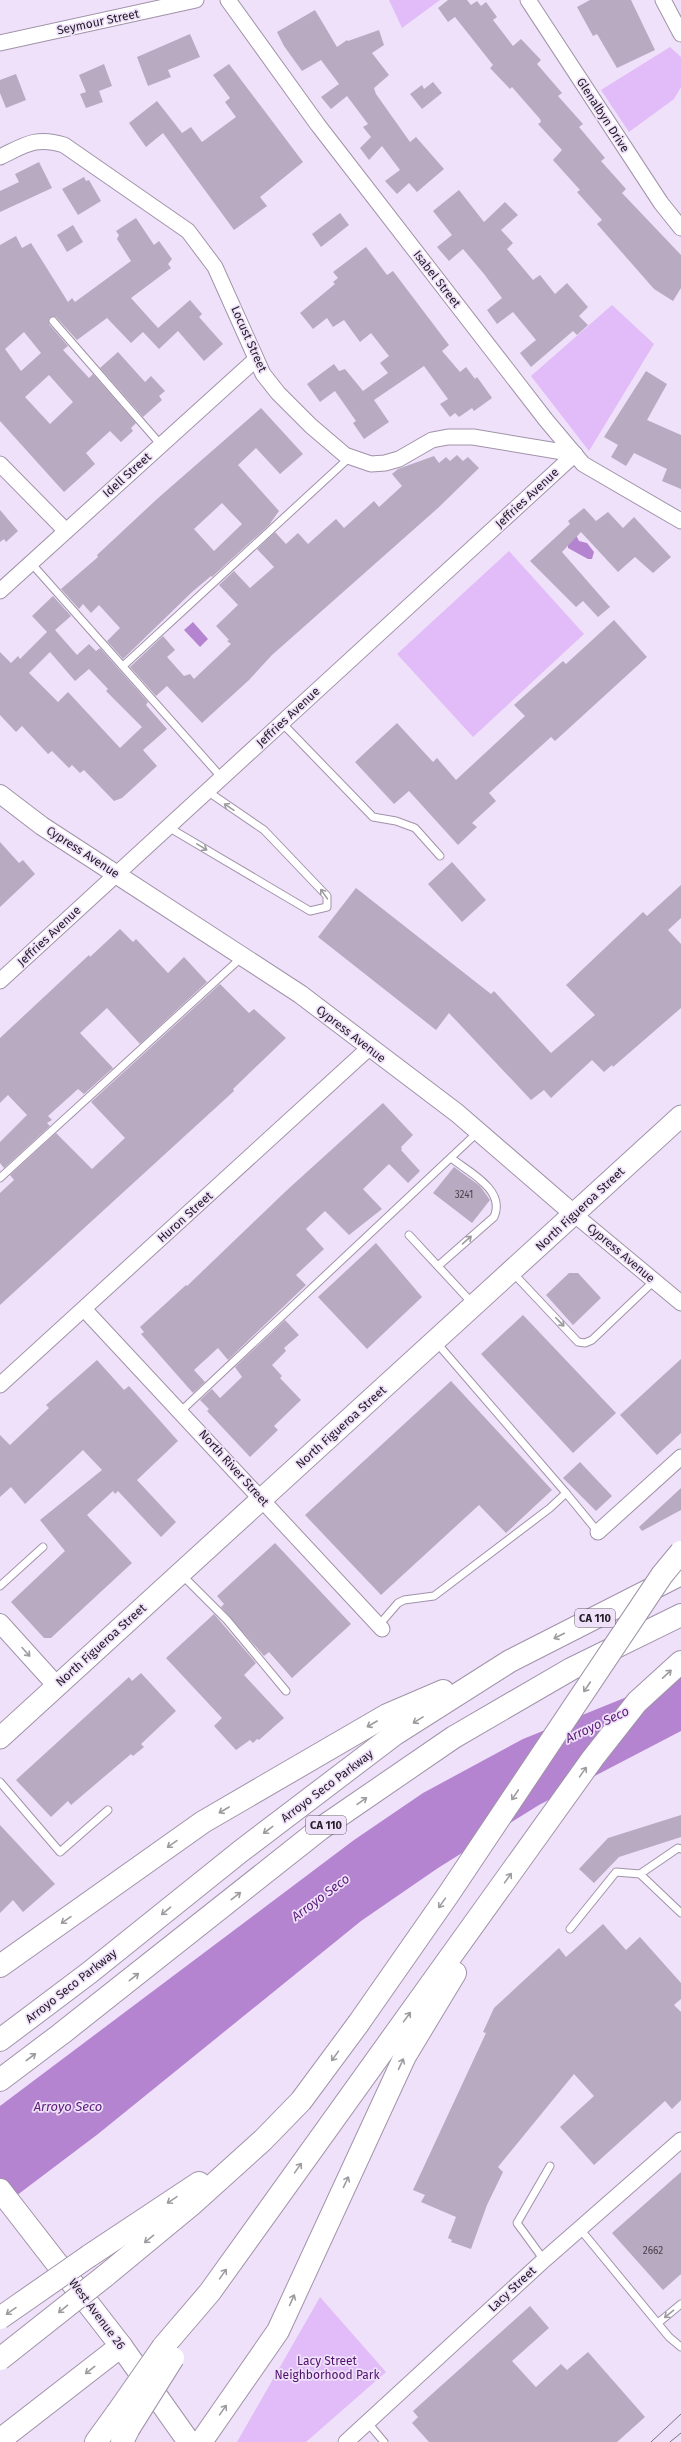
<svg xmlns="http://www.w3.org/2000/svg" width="681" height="2442" viewBox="0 0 681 2442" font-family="'Fira Sans',sans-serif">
<rect width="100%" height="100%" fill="#f0e1fa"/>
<!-- green -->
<g fill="#e1bcf8">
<path d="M 389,0 L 440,0 L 402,28 Z"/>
<path d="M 670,47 L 681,57 L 681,87 L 674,99 L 629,132 L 601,90 Z"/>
<path d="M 612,305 L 654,344 L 589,451 L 531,376 Z"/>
<path d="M 509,551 L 584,634 L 473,737 L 397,654 Z"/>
<path d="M 320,2297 L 386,2372 L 306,2442 L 237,2442 Z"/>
</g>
<!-- water -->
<g fill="#b484d0">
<path d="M 576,535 L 579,541 L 587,543 L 594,552 L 592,559 L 588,559 L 568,548 L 568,544 Z"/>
<path d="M 193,622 L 208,639 L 200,647 L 184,630 Z"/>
<path d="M 681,1675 L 681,1731 L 539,1805 L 438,1868 L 361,1921 L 98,2134 L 0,2208 L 0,2106 L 354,1840 L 423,1793 L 523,1739 Z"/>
</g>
<!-- building -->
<g fill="#b8aac1" fill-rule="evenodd">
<path d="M 448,0 L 467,0 L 471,5 L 477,1 L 481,6 L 486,2 L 497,17 L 493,20 L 513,46 L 521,39 L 541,60 L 537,64 L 562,93 L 558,96 L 583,124 L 579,127 L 605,158 L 601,161 L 626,189 L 622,193 L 681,255 L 681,288 L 673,301 L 654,289 L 597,224 L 602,220 L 577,192 L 580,190 L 553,160 L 562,150 L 538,124 L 541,122 L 540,119 L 512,87 L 510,89 L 490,68 L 493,65 L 455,17 L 448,22 L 438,8 Z"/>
<path d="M 590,0 L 631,0 L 655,50 L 617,68 L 597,34 L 593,36 L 577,7 Z"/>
<path d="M 315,10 L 337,47 L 347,40 L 348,41 L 379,30 L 384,45 L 372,53 L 389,75 L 374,88 L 376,94 L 410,142 L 416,137 L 444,169 L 417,192 L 409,183 L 397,194 L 385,181 L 400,170 L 382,146 L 369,160 L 360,148 L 371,137 L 363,127 L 368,124 L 347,96 L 331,109 L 321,97 L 339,84 L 321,60 L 302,71 L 284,46 L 277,32 Z"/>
<path d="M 190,34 L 200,57 L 168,70 L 171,77 L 148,86 L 137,57 Z"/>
<path d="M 104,64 L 112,86 L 99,91 L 103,102 L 86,108 L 80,94 L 86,92 L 79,75 Z"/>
<path d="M 229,64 L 303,162 L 260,197 L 267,206 L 234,230 L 163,133 L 146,147 L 129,123 L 157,101 L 182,133 L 191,127 L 202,142 L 236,117 L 225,102 L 230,98 L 213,75 Z"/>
<path d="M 16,74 L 26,100 L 6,108 L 0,93 L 0,80 Z"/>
<path d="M 433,82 L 442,93 L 422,109 L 410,94 L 422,85 L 424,89 Z"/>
<path d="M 39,162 L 52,188 L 0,212 L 0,191 L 19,182 L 15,174 Z"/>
<path d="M 84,177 L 86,181 L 89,180 L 101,201 L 78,215 L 62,189 Z"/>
<path d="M 459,190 L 484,222 L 505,202 L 518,215 L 501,230 L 513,243 L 507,249 L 533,280 L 540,275 L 555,294 L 567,283 L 588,307 L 579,316 L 588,325 L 577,335 L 573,331 L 531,367 L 520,353 L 536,340 L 513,312 L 497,324 L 487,310 L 502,298 L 484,274 L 463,249 L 449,261 L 437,247 L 452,235 L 433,211 Z"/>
<path d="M 340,213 L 349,225 L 321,247 L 312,234 Z"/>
<path d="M 136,218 L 154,245 L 159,241 L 172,259 L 168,264 L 171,268 L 131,298 L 158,328 L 190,300 L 202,314 L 199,317 L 223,344 L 204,361 L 178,331 L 159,349 L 143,332 L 131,343 L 107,318 L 77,340 L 56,317 L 49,318 L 49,324 L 68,346 L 63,350 L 89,378 L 93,374 L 136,423 L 131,428 L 133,431 L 121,442 L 110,431 L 86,453 L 95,464 L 64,492 L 0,421 L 0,245 L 16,236 L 22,248 L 31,243 L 68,302 L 72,298 L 75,302 L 131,261 L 117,239 L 119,235 L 116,231 ZM 24,332 L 41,353 L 21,371 L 5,349 ZM 49,375 L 73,402 L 50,424 L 25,397 Z"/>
<path d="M 73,225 L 83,242 L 67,252 L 57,235 Z"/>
<path d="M 366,247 L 387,275 L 393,271 L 449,345 L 442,351 L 460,372 L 466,367 L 475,379 L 477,377 L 490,395 L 492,398 L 474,411 L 472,408 L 459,417 L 455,413 L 450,417 L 440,404 L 448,399 L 424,366 L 374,400 L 389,422 L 364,439 L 353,423 L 356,421 L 335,391 L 320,402 L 307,384 L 334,364 L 339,371 L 345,369 L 363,391 L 388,373 L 380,363 L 389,356 L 371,333 L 360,342 L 344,320 L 333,327 L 327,318 L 313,329 L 300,313 L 335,284 L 333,282 L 338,278 L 333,272 Z"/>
<path d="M 118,352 L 145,382 L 151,376 L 165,391 L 159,396 L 162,400 L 143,417 L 100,368 Z"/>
<path d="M 646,371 L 667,384 L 647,420 L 681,435 L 681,489 L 662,481 L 667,469 L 634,453 L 626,466 L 611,457 L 618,445 L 604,437 Z"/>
<path d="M 261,408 L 303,454 L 280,474 L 256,448 L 238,465 L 279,511 L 269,525 L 212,577 L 211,576 L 192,592 L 123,659 L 107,641 L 120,628 L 99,605 L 91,613 L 83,604 L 79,609 L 61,589 L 98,557 L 97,555 L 157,499 ZM 222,503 L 242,524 L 214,551 L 194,529 Z"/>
<path d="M 457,455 L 463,461 L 468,457 L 479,468 L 438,508 L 272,655 L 249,680 L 202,723 L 167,686 L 156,696 L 130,667 L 163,636 L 175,650 L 167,657 L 184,676 L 190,674 L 194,679 L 231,644 L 227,641 L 229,640 L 216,626 L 238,605 L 219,585 L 234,571 L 250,588 L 274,567 L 257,549 L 275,532 L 286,544 L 298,533 L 308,544 L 336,519 L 344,528 L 374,501 L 379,507 L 402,486 L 392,474 L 398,469 L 434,456 L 439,463 L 446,457 L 450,461 Z"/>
<path d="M 584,508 L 596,521 L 608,512 L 623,528 L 634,517 L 671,557 L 653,573 L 635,557 L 618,572 L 581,532 L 562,552 L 610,607 L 598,617 L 583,601 L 576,607 L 530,561 L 570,524 L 568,521 Z"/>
<path d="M 0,510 L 18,531 L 6,542 L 4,539 L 0,542 Z"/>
<path d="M 53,596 L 71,616 L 55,630 L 77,655 L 89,644 L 96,651 L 100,648 L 148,702 L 146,705 L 167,729 L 143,750 L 157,766 L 122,798 L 114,801 L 84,770 L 80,773 L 72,765 L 69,768 L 52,751 L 48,754 L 22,726 L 16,732 L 0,715 L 0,652 L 11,663 L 18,656 L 20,659 L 47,632 L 32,616 ZM 50,652 L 75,681 L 89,669 L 108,689 L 106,691 L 142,727 L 120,748 L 68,692 L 58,702 L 29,673 Z"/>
<path d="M 614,620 L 647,657 L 555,741 L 551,737 L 489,793 L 496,801 L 472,823 L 477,827 L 458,845 L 409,791 L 394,804 L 355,762 L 397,723 L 433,762 L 437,758 L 456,780 L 525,716 L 514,705 L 563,661 L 566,664 Z"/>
<path d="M 0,842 L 19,863 L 23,860 L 35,874 L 0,907 Z"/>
<path d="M 452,862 L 486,900 L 462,922 L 428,884 Z"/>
<path d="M 681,885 L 681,918 L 668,930 L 681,944 L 681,1008 L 613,1067 L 612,1065 L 604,1072 L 592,1060 L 551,1098 L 544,1090 L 531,1100 L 449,1013 L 436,1030 L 318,937 L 356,888 L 491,994 L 494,991 L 551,1053 L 595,1015 L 566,985 L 643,912 L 647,916 Z"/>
<path d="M 120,929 L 133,942 L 136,939 L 168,973 L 184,957 L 207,982 L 140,1044 L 107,1008 L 80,1033 L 113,1068 L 84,1094 L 78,1089 L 48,1116 L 52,1120 L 47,1123 L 50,1126 L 4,1168 L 0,1163 L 0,1142 L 27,1115 L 8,1095 L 0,1103 L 0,1038 L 89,955 L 90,957 Z"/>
<path d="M 220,984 L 249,1013 L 254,1009 L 286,1038 L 233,1089 L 234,1091 L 0,1305 L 0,1193 L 14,1180 L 10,1175 L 56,1133 L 92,1169 L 125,1138 L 91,1102 Z"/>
<path d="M 383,1103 L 413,1135 L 401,1147 L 402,1149 L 401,1150 L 420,1171 L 408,1183 L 389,1164 L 363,1189 L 382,1209 L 349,1235 L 325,1211 L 306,1229 L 324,1249 L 296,1275 L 306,1285 L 228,1360 L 218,1348 L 194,1370 L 205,1382 L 193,1393 L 141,1334 L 144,1332 L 140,1327 L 186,1285 L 187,1286 L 286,1191 Z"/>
<path d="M 454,1167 L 480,1186 L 490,1200 L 472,1223 L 433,1193 Z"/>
<path d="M 376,1243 L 422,1297 L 367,1349 L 318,1297 Z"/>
<path d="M 569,1273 L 578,1273 L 601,1298 L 573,1325 L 546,1295 Z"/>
<path d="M 523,1315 L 616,1413 L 573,1453 L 481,1354 Z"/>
<path d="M 285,1320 L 299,1335 L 284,1348 L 286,1351 L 272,1365 L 282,1376 L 280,1378 L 301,1400 L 274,1426 L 278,1430 L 250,1457 L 207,1411 L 209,1409 L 200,1400 L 212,1389 L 220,1398 L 242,1377 L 235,1367 Z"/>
<path d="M 681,1359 L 681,1433 L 657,1455 L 620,1415 Z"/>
<path d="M 97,1360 L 124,1390 L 129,1386 L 178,1441 L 137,1480 L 176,1522 L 161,1537 L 118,1491 L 115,1494 L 113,1491 L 87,1515 L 132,1563 L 51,1638 L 44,1638 L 11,1602 L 65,1551 L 40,1520 L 102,1470 L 83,1450 L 25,1504 L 11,1487 L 0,1497 L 0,1435 L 10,1445 L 49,1408 L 46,1405 Z"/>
<path d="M 451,1381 L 552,1490 L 506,1533 L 479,1505 L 381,1595 L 305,1515 Z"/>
<path d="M 580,1462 L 612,1496 L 596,1511 L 563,1478 Z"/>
<path d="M 681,1488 L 681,1510 L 642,1531 L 639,1527 Z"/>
<path d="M 275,1543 L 351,1624 L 292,1678 L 269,1652 L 264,1656 L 221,1607 L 224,1604 L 217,1596 Z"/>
<path d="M 214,1614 L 256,1663 L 244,1675 L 284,1718 L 259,1740 L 257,1739 L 253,1743 L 250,1740 L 236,1750 L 214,1726 L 222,1718 L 166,1658 Z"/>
<path d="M 141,1673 L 176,1711 L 141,1744 L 144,1747 L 133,1756 L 131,1754 L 71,1805 L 68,1801 L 51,1817 L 16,1780 L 129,1677 L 132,1681 Z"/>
<path d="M 681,1815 L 681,1837 L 619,1857 L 594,1883 L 579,1869 L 608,1838 Z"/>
<path d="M 0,1825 L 55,1884 L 23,1912 L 13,1900 L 0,1913 Z"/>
<path d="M 603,1924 L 626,1950 L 640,1937 L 681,1983 L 681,1999 L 674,2005 L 681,2012 L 681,2100 L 672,2109 L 665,2101 L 594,2165 L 560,2127 L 594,2096 L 574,2074 L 498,2167 L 503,2172 L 487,2205 L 471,2249 L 451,2242 L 452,2240 L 448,2238 L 456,2217 L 421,2202 L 425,2195 L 413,2190 L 486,2033 L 483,2032 L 494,2008 L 559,1948 L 566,1957 Z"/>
<path d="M 681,2172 L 681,2274 L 663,2290 L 612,2233 Z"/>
<path d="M 530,2306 L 549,2328 L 512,2361 L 533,2384 L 536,2387 L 561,2364 L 567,2370 L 588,2352 L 645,2417 L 617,2442 L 429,2442 L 412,2423 L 418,2417 L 413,2411 Z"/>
</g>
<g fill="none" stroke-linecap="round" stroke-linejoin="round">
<defs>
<g id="service">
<path d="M 53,321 L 161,445"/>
<path d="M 31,563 L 222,778"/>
<path d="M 123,666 L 350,457"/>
<path d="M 282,723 L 373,817 L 396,821 L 415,828 L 440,856"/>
<path d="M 168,827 L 310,911 L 327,907 L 327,896 L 264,830 L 207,791"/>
<path d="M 0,1178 L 242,957"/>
<path d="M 409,1235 L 473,1304"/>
<path d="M 438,1266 L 494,1217 C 506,1190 469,1172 451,1158"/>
<path d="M 513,1273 L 578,1342 L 585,1343 L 592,1340 L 654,1281"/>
<path d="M 436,1342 L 566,1493"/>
<path d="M 181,1411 L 478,1132"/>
<path d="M 182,1575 L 227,1620 L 286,1691"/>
<path d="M 0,1586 L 43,1547"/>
<path d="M 379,1625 L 398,1603 L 404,1600 L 434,1596 L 550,1508 L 566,1493 L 598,1532"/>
<path d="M 0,1782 L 60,1852 L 108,1810"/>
<path d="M 640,1874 L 678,1848 L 681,1849"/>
<path d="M 570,1929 L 616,1872 L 640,1874 L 681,1913"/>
<path d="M 580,2229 L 669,2337 L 681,2347"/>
<path d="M 544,2260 L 517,2223 L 550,2166"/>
<path d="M 658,2323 L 681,2304"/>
<path d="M 368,2423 L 384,2442"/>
</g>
<g id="minor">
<path d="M 228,0 L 318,125 L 546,420 L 583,464 L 681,521"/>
<path d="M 528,0 L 661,203 L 681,228"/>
<path d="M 663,0 L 681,34"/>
<path d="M 0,43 L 196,0"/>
<path d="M 0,157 C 25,145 36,136 64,145 L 188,231 L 215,267 L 263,374 L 278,393 L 311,426 L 345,455 L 371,464 L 385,463 L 399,459 L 432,440 L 448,437 L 473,437 L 575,454"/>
<path d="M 0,464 L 66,531"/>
<path d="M 0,591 L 255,360"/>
<path d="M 0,981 L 575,454"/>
<path d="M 575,1215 L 681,1303"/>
<path d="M 84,1309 L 382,1629"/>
<path d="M 0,1385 L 369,1048"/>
<path d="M 598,1532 L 681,1457"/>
<path d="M 346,2442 L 544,2260 L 681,2140"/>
</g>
<g id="tertiary">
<path d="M 0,794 L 42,826 L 300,994 L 457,1113 L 575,1215"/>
<path d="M 0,1623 L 56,1685"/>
</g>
<path id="secondary" d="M 0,1738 L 681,1116"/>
<path id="primary" d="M 0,2190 L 121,2346 L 189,2442"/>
<g id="motorway">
<path d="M 0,1966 L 203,1822 L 387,1715 L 443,1691"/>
<path d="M 0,2040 L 89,1973 L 241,1851 L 395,1734 L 510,1661 L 681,1574"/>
<path d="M 0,2080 L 61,2034 L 320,1829 L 454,1737 L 571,1669 L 681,1615"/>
<path d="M 89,2256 L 199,2183"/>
<path d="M 105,2276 L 191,2205 L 263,2140 L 301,2101 L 358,2024"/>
<path d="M 163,2347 L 210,2292 L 593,1758 L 637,1702 L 681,1662"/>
<path d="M 0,2440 L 121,2346"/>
<path d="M 96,2442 L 117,2413"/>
<path d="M 122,2442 L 129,2428"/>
<path d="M 201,2442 L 278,2331 L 405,2056 L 455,1973"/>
</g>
</defs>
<!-- service casing -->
<use href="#service" stroke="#a093a9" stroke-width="9"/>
<!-- minor casing -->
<use href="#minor" stroke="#a093a9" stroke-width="17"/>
<!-- tertiary casing -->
<use href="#tertiary" stroke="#a093a9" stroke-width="20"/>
<!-- secondary casing -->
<use href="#secondary" stroke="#a093a9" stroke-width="23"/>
<!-- primary casing -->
<use href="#primary" stroke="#a093a9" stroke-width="24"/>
<!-- motorway casing -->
<use href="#motorway" stroke="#a093a9" stroke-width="24"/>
<!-- service -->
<use href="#service" stroke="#fff" stroke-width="7"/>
<!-- minor -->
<use href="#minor" stroke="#fff" stroke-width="15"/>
<!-- tertiary -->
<use href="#tertiary" stroke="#fff" stroke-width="18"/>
<!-- secondary -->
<use href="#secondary" stroke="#fff" stroke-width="21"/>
<!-- primary -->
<use href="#primary" stroke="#fff" stroke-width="22"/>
<!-- motorway -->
<use href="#motorway" stroke="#fff" stroke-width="22"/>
<!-- tram -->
<g stroke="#79707f" stroke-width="1">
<path d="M 651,2442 L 681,2414"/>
<path d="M 670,2442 L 681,2433"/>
</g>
<defs>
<g id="motorway-bridge">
<path d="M 358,2024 L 448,1895 L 662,1575 L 681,1552"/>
<path d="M 0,2318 L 89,2256"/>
<path d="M 0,2359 L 105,2276"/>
<path d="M 117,2413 L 163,2347"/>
<path d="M 129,2428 L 173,2358"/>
</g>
</defs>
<!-- motorway-bridge casing -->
<use href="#motorway-bridge" stroke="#a093a9" stroke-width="24" stroke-linecap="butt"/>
<!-- motorway-bridge -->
<use href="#motorway-bridge" stroke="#fff" stroke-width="22"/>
</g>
<!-- one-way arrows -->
<defs><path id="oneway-shaft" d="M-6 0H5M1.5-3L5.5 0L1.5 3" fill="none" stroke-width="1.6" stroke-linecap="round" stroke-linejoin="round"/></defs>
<g stroke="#9d9b9e">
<use href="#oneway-shaft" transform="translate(229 807) rotate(-146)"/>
<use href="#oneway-shaft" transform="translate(202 847) rotate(31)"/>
<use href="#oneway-shaft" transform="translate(324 894) rotate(-125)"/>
<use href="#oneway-shaft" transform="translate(467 1240) rotate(-41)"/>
<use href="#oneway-shaft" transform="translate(560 1322) rotate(46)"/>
<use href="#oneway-shaft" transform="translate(559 1636) rotate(153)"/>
<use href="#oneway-shaft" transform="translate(26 1652) rotate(48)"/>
<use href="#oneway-shaft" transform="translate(667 1674) rotate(-43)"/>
<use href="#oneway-shaft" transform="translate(587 1687) rotate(124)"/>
<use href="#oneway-shaft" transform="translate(418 1720) rotate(148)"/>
<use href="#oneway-shaft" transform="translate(372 1724) rotate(150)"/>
<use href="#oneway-shaft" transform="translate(583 1772) rotate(-55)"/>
<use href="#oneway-shaft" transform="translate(515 1795) rotate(124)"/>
<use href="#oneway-shaft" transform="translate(362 1801) rotate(-35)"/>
<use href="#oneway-shaft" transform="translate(224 1810) rotate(150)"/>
<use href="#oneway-shaft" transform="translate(268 1830) rotate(143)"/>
<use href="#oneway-shaft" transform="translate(172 1844) rotate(145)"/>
<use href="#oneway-shaft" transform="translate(508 1878) rotate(-55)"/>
<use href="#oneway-shaft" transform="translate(236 1896) rotate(-38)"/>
<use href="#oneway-shaft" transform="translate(442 1903) rotate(125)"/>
<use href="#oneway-shaft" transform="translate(166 1911) rotate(141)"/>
<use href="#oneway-shaft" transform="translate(66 1920) rotate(145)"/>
<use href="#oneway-shaft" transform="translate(134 1977) rotate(-38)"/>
<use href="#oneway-shaft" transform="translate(407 2017) rotate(-54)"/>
<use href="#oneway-shaft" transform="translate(335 2056) rotate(126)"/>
<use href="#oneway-shaft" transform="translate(31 2057) rotate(-37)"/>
<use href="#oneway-shaft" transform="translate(401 2064) rotate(-65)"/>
<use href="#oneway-shaft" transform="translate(298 2168) rotate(-55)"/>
<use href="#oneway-shaft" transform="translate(346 2182) rotate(-65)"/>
<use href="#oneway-shaft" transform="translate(172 2200) rotate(146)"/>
<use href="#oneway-shaft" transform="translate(149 2239) rotate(141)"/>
<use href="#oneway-shaft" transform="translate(223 2274) rotate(-55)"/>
<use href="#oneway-shaft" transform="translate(292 2300) rotate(-66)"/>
<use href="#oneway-shaft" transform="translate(63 2309) rotate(141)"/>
<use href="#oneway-shaft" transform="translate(11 2311) rotate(145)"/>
<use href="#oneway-shaft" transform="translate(669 2314) rotate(141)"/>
<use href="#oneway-shaft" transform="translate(90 2370) rotate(142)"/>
<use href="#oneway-shaft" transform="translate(223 2410) rotate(-55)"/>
</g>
<g text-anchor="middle" stroke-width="3.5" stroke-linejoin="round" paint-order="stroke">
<!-- number labels -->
<g font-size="10" fill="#4a424e">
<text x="464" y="1198">3241</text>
<text x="653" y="2254">2662</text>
</g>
<!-- shield labels -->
<g fill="#f0e1fa" stroke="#625a67" stroke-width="1">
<rect x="575" y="1609" width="40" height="18" rx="3"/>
<rect x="306" y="1816" width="40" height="18" rx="3"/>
</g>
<g font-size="11" font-weight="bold" fill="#252028">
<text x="595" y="1622">CA 110</text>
<text x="326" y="1829">CA 110</text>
</g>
<!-- street labels -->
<g font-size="12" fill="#252028" stroke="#f0e1fa">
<text transform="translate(98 22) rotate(-12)" y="4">Seymour Street</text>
<text transform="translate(603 115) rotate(57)" y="4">Glenalbyn Drive</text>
<text transform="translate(437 279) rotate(52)" y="4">Isabel Street</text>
<text transform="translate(249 339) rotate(66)" y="4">Locust Street</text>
<text transform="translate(127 475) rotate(-42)" y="4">Idell Street</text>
<text transform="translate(527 498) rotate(-43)" y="4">Jeffries Avenue</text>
<text transform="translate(288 717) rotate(-43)" y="4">Jeffries Avenue</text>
<text transform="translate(83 852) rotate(33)" y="4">Cypress Avenue</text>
<text transform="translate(49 936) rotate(-43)" y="4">Jeffries Avenue</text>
<text transform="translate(351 1034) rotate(38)" y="4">Cypress Avenue</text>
<text transform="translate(580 1209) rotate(-43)" y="4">North Figueroa Street</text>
<text transform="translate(185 1217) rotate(-42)" y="4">Huron Street</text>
<text transform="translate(621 1253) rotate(40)" y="4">Cypress Avenue</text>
<text transform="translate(341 1427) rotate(-42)" y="4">North Figueroa Street</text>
<text transform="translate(234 1468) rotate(48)" y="4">North River Street</text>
<text transform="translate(101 1645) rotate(-42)" y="4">North Figueroa Street</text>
<text transform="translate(327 1786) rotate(-37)" y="4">Arroyo Seco Parkway</text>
<text transform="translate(71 1986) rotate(-38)" y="4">Arroyo Seco Parkway</text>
<text transform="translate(512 2289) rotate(-43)" y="4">Lacy Street</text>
<text transform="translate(97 2314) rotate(53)" y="4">West Avenue 26</text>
</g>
<!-- park labels -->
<g font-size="12" fill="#51126e" stroke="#f0e1fa">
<text x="327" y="2365">Lacy Street<tspan x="327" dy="14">Neighborhood Park</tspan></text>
</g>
<!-- water labels -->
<g font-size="13" font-style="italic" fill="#5d207a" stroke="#f0e1fa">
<text transform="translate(597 1724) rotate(-25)" y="5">Arroyo Seco</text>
<text transform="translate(320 1897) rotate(-37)" y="5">Arroyo Seco</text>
<text x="68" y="2111">Arroyo Seco</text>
</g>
</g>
</svg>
